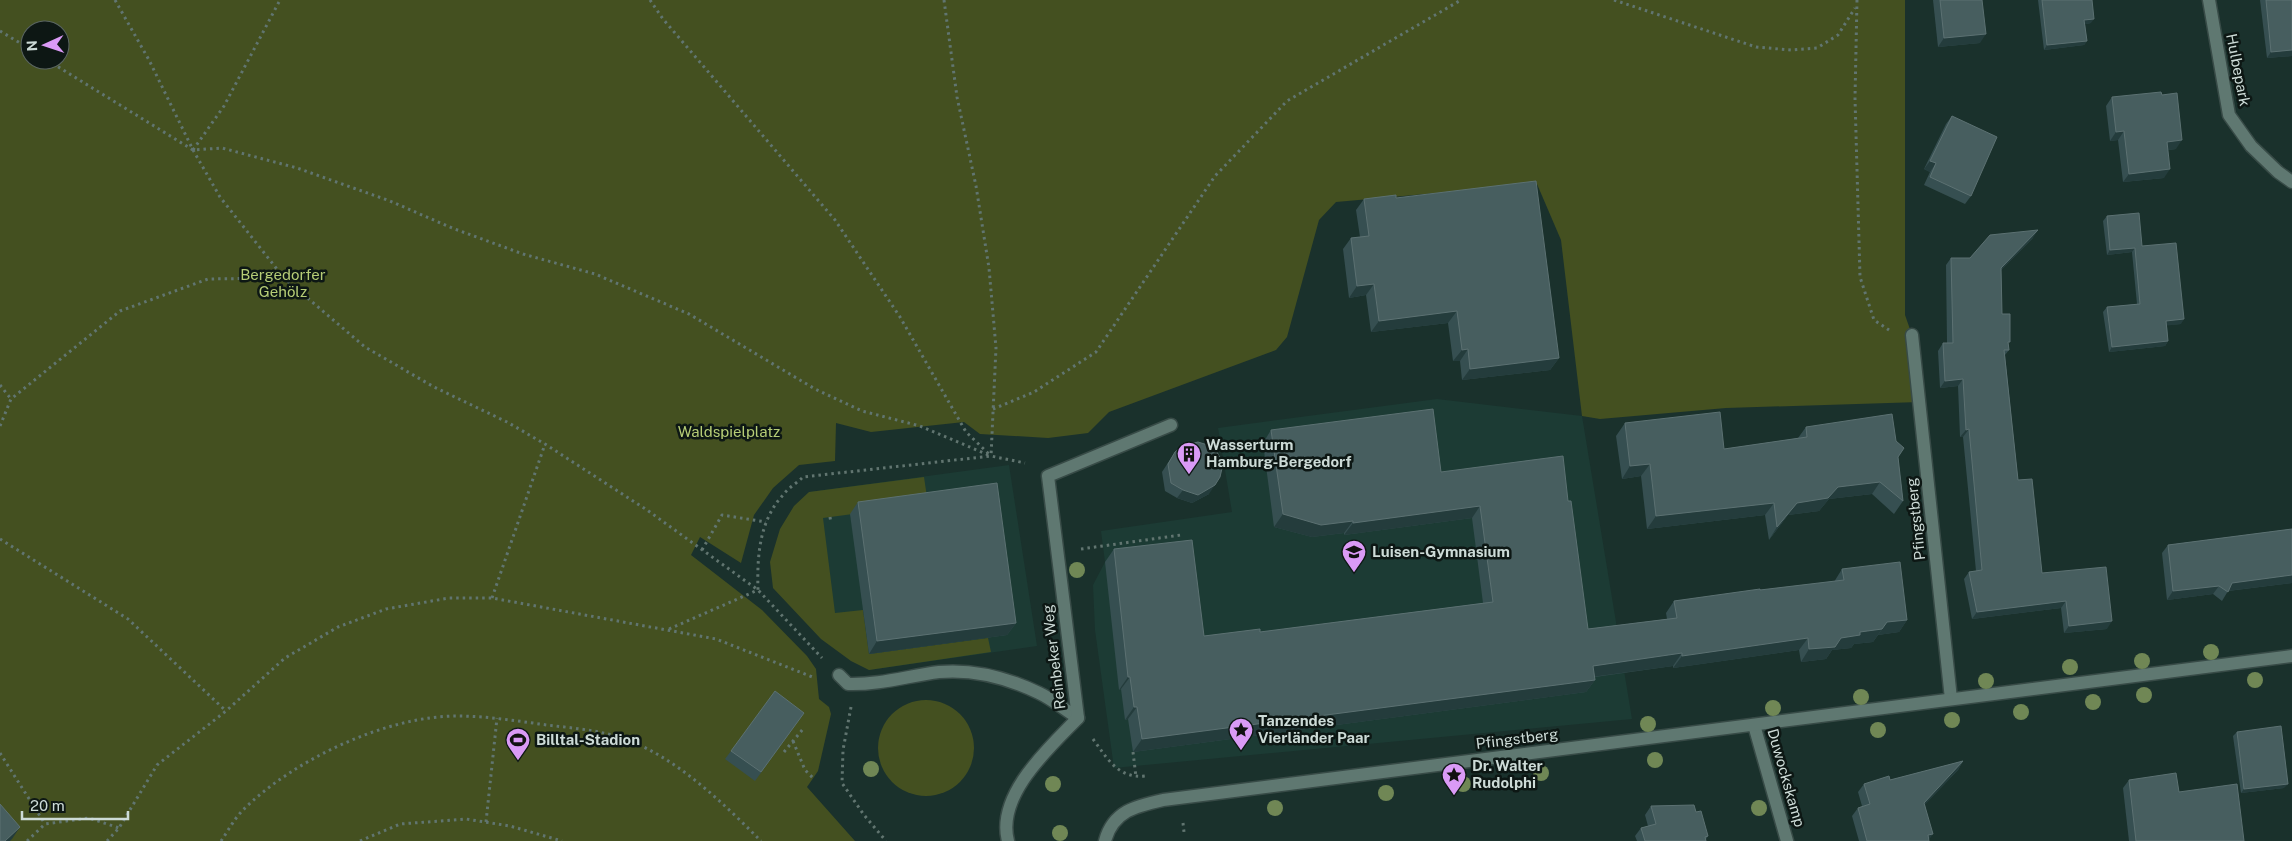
<svg xmlns="http://www.w3.org/2000/svg" width="2292" height="841" viewBox="0 0 2292 841" font-family="'Public Sans',sans-serif">
<rect width="100%" height="100%" fill="#1a312c"/>
<!-- built -->
<g fill="#1c3b34">
<path d="M 1437,399 L 1582,416 L 1632,719 L 1114,768 L 1095,630 L 1093,585 L 1105,562 L 1101,531 L 1232,512 L 1218,428 Z"/>
<path d="M 1009,465 L 1037,646 L 869,670 L 830,618 L 809,492 Z"/>
</g>
<!-- green -->
<g fill="#445020" fill-rule="evenodd">
<path d="M 0,0 L 1905,0 L 1905,315 L 1912,335 L 1920,402 L 1726,408 L 1600,419 L 1582,416 L 1561,240 L 1537,184 L 1336,202 L 1319,220 L 1287,337 L 1276,350 L 1109,412 L 1088,433 L 1048,438 L 980,434 L 964,422 L 871,432 L 836,423 L 835,461 L 799,465 L 773,488 L 754,515 L 741,563 L 700,537 L 691,555 L 762,610 L 807,656 L 816,669 L 819,699 L 829,707 L 831,714 L 818,771 L 807,787 L 855,841 L 0,841 ZM 30,30 L 60,30 L 60,60 L 30,60 Z"/>
<path d="M 924,477 L 928,504 L 823,518 L 835,613 L 863,610 L 869,654 L 988,638 L 991,652 L 869,670 L 851,661 L 821,639 L 773,588 L 770,562 L 780,529 L 794,506 L 809,492 Z"/>
<circle cx="926" cy="748" r="48"/>
</g>
<g fill="none" stroke-linecap="round" stroke-linejoin="round">
<defs>
<g id="minor">
<path d="M 2209,0 L 2229,115 L 2251,146 L 2278,172 L 2292,182"/>
<path d="M 1912,335 L 1951,699"/>
<path d="M 839,675 L 848,684 C 879,685 908,676 939,672 C 973,669 1008,678 1039,693 C 1052,699 1065,710 1078,718"/>
<path d="M 1754,725 L 1787,841"/>
<path d="M 1008,841 C 996,795 1049,748 1078,718 L 1048,476 L 1171,425"/>
<path d="M 1105,841 C 1113,811 1136,806 1163,800 L 2292,656"/>
</g>
</defs>
<!-- minor casing -->
<use href="#minor" stroke="#384b47" stroke-width="15"/>
<!-- path -->
<g stroke="#617570" stroke-width="3" stroke-dasharray="2.5 4" stroke-linecap="butt">
<path d="M 115,0 L 149,60 L 193,150 L 220,197 L 284,278 L 365,347 L 434,387 L 507,422 L 545,444 L 647,510 L 758,590 L 822,658"/>
<path d="M 650,0 L 663,19 L 835,220 L 900,317 L 966,432 L 989,454"/>
<path d="M 944,0 L 957,97 L 976,186 L 989,268 L 996,348 L 991,456"/>
<path d="M 1614,0 L 1756,47 L 1791,50 L 1817,48 L 1838,35 L 1855,8"/>
<path d="M 1857,0 L 1855,98 L 1860,277 L 1874,320 L 1889,330"/>
<path d="M 0,31 L 30,49"/>
<path d="M 47,60 L 193,150 L 222,148 L 297,168 L 390,201 L 452,228 L 523,254 L 595,274 L 689,314 L 815,389 L 862,411 L 920,426 L 991,456"/>
<path d="M 193,150 L 224,106 L 280,0"/>
<path d="M 0,385 L 11,399"/>
<path d="M 993,409 L 1034,392 L 1096,352 L 1215,176 L 1287,101 L 1461,0"/>
<path d="M 0,426 L 11,399 L 120,311 L 208,279 L 283,278"/>
<path d="M 830,517 L 831,523"/>
<path d="M 0,539 L 128,619 L 226,711"/>
<path d="M 1081,549 L 1181,535"/>
<path d="M 702,550 L 722,515 L 766,522"/>
<path d="M 492,598 L 545,444"/>
<path d="M 669,629 L 758,590 C 757,557 759,521 783,495 C 788,488 797,483 803,477 L 991,456 L 1025,463"/>
<path d="M 851,707 L 843,750 L 842,783 L 864,815 L 886,841"/>
<path d="M 1093,739 C 1107,758 1118,779 1145,776"/>
<path d="M 793,741 L 805,770 L 813,778"/>
<path d="M 784,752 L 803,729"/>
<path d="M 1133,752 L 1136,777"/>
<path d="M 0,753 L 45,824"/>
<path d="M 486,822 L 497,718"/>
<path d="M 1183,823 L 1184,832"/>
<path d="M 27,841 L 45,824 L 89,818 L 119,828"/>
<path d="M 107,841 L 119,828 L 157,765 L 226,711 L 285,658 L 338,627 L 386,609 L 449,598 L 492,598 L 716,639 L 815,678"/>
<path d="M 221,841 C 228,831 234,819 243,810 C 293,760 386,716 457,716 C 487,716 517,721 547,725 C 572,728 598,730 622,738 C 675,756 722,802 761,841"/>
<path d="M 360,841 L 400,824 L 466,819 L 510,826 L 562,841"/>
</g>
<!-- minor -->
<use href="#minor" stroke="#5f7871" stroke-width="12"/>
</g>
<!-- trees -->
<g fill="#708755">
<circle cx="1077" cy="570" r="8"/>
<circle cx="2211" cy="652" r="8"/>
<circle cx="2142" cy="661" r="8"/>
<circle cx="2070" cy="667" r="8"/>
<circle cx="2255" cy="680" r="8"/>
<circle cx="1986" cy="681" r="8"/>
<circle cx="2144" cy="695" r="8"/>
<circle cx="1861" cy="697" r="8"/>
<circle cx="2093" cy="702" r="8"/>
<circle cx="1773" cy="708" r="8"/>
<circle cx="2021" cy="712" r="8"/>
<circle cx="1952" cy="720" r="8"/>
<circle cx="1648" cy="724" r="8"/>
<circle cx="1878" cy="730" r="8"/>
<circle cx="1655" cy="760" r="8"/>
<circle cx="871" cy="769" r="8"/>
<circle cx="1541" cy="773" r="8"/>
<circle cx="1053" cy="784" r="8"/>
<circle cx="1463" cy="784" r="8"/>
<circle cx="1386" cy="793" r="8"/>
<circle cx="1275" cy="808" r="8"/>
<circle cx="1759" cy="808" r="8"/>
<circle cx="1060" cy="833" r="8"/>
</g>
<!-- wall -->
<g fill="#364f51">
<path d="M 1933,0 L 1982,0 L 1980,43 L 1938,47 Z"/>
<path d="M 2038,0 L 2092,0 L 2091,23 L 2085,24 L 2087,41 L 2084,45 L 2044,50 Z"/>
<path d="M 2260,0 L 2292,0 L 2292,56 L 2267,58 Z"/>
<path d="M 2112,97 L 2176,149 L 2168,150 L 2164,178 L 2123,182 L 2118,140 L 2110,141 L 2106,106 Z"/>
<path d="M 1952,116 L 1971,196 L 1965,204 L 1924,185 L 1930,172 L 1924,169 L 1946,124 Z"/>
<path d="M 1396,198 L 1559,358 L 1550,370 L 1462,380 L 1460,361 L 1453,361 L 1448,323 L 1371,332 L 1366,295 L 1349,298 L 1343,249 L 1351,238 L 1360,237 L 1356,210 L 1364,199 Z"/>
<path d="M 2107,216 L 2142,246 L 2181,324 L 2167,325 L 2168,341 L 2165,346 L 2109,352 L 2103,312 L 2107,307 L 2137,304 L 2132,252 L 2107,255 L 2103,221 Z"/>
<path d="M 2033,238 L 2001,270 L 2002,314 L 2009,350 L 2005,355 L 2018,480 L 2042,573 L 2107,629 L 2064,633 L 2061,608 L 1972,619 L 1964,579 L 1969,572 L 1976,571 L 1963,437 L 1960,437 L 1958,386 L 1940,388 L 1938,351 L 1943,343 L 1947,343 L 1946,265 L 1951,258 L 1970,258 Z"/>
<path d="M 1625,423 L 1724,449 L 1798,438 L 1806,427 L 1898,458 L 1903,501 L 1894,514 L 1872,494 L 1829,499 L 1819,511 L 1788,515 L 1769,540 L 1765,515 L 1647,529 L 1641,476 L 1622,479 L 1616,436 Z"/>
<path d="M 1271,430 L 1441,472 L 1568,501 L 1588,629 L 1667,619 L 1666,613 L 1674,601 L 1834,582 L 1842,569 L 1907,620 L 1899,632 L 1878,635 L 1873,642 L 1854,644 L 1851,648 L 1832,650 L 1826,659 L 1801,662 L 1799,650 L 1673,668 L 1673,666 L 1595,677 L 1595,680 L 1586,692 L 1133,752 L 1128,719 L 1125,720 L 1121,689 L 1119,690 L 1105,562 L 1114,549 L 1204,636 L 1260,632 L 1483,603 L 1472,518 L 1344,535 L 1344,533 L 1312,537 L 1274,527 L 1263,443 Z"/>
<path d="M 1175,452 L 1209,494 L 1192,503 L 1177,498 L 1165,491 L 1162,472 Z"/>
<path d="M 858,502 L 1016,623 L 1007,635 L 869,654 L 850,514 Z"/>
<path d="M 2292,529 L 2292,583 L 2228,591 L 2222,601 L 2213,594 L 2167,600 L 2162,553 L 2168,545 Z"/>
<path d="M 804,713 L 755,781 L 725,759 L 731,751 Z"/>
<path d="M 2237,732 L 2284,788 L 2241,793 L 2233,736 Z"/>
<path d="M 1963,761 L 1958,770 L 1925,804 L 1929,841 L 1859,841 L 1852,816 L 1858,808 L 1862,806 L 1858,792 L 1864,784 L 1890,780 Z"/>
<path d="M 2129,780 L 2179,792 L 2244,841 L 2129,841 L 2123,788 Z"/>
<path d="M 1651,806 L 1696,812 L 1708,836 L 1706,839 L 1706,841 L 1637,841 L 1635,836 L 1641,828 L 1648,826 L 1645,815 Z"/>
</g>
<!-- shaded-wall -->
<g fill="#243c3c">
<path d="M 2094,19 L 2091,23 L 2081,25 L 2084,20 Z"/>
<path d="M 1986,34 L 1980,43 L 1938,47 L 1944,38 Z"/>
<path d="M 2087,41 L 2084,45 L 2044,50 L 2047,45 Z"/>
<path d="M 2292,50 L 2292,56 L 2267,58 L 2271,52 Z"/>
<path d="M 2124,131 L 2118,140 L 2110,141 L 2116,132 Z"/>
<path d="M 2182,140 L 2176,149 L 2161,151 L 2167,142 Z"/>
<path d="M 1930,161 L 1936,163 L 1930,172 L 1924,169 Z"/>
<path d="M 2170,169 L 2164,178 L 2123,182 L 2129,174 Z"/>
<path d="M 2038,230 L 2033,238 L 1996,275 L 2001,268 Z"/>
<path d="M 2135,248 L 2132,252 L 2107,255 L 2110,250 Z"/>
<path d="M 1374,284 L 1366,295 L 1349,298 L 1357,286 Z"/>
<path d="M 1457,311 L 1448,323 L 1371,332 L 1379,321 Z"/>
<path d="M 2184,319 L 2181,324 L 2163,326 L 2166,321 Z"/>
<path d="M 2168,341 L 2165,346 L 2109,352 L 2112,347 Z"/>
<path d="M 1468,349 L 1460,361 L 1453,361 L 1462,350 Z"/>
<path d="M 1559,358 L 1550,370 L 1462,380 L 1470,369 Z"/>
<path d="M 1963,379 L 1958,386 L 1940,388 L 1945,381 Z"/>
<path d="M 1969,429 L 1963,437 L 1960,437 L 1966,430 Z"/>
<path d="M 1650,464 L 1641,476 L 1622,479 L 1630,466 Z"/>
<path d="M 1880,482 L 1872,494 L 1829,499 L 1819,511 L 1788,515 L 1769,540 L 1777,527 L 1797,503 L 1838,487 Z"/>
<path d="M 1215,485 L 1209,494 L 1192,503 L 1177,498 L 1183,490 Z"/>
<path d="M 1774,503 L 1765,515 L 1647,529 L 1656,516 Z"/>
<path d="M 1480,506 L 1472,518 L 1344,535 L 1353,523 Z"/>
<path d="M 1283,514 L 1353,521 L 1344,533 L 1312,537 L 1274,527 Z"/>
<path d="M 2292,575 L 2292,583 L 2227,591 L 2232,583 Z"/>
<path d="M 2219,586 L 2213,594 L 2167,600 L 2173,591 Z"/>
<path d="M 2066,601 L 2061,608 L 1972,619 L 1977,612 Z"/>
<path d="M 1907,620 L 1899,632 L 1878,635 L 1887,622 Z"/>
<path d="M 2112,621 L 2107,629 L 2064,633 L 2069,626 Z"/>
<path d="M 1016,623 L 1007,635 L 869,654 L 877,641 Z"/>
<path d="M 1882,629 L 1873,642 L 1854,644 L 1851,648 L 1832,650 L 1826,659 L 1801,662 L 1809,649 L 1841,638 L 1860,632 Z"/>
<path d="M 1808,638 L 1799,650 L 1673,668 L 1682,656 Z"/>
<path d="M 1682,653 L 1673,666 L 1584,678 L 1593,666 Z"/>
<path d="M 1128,677 L 1130,677 L 1121,689 L 1119,690 Z"/>
<path d="M 1595,680 L 1586,692 L 1133,752 L 1142,739 Z"/>
<path d="M 1134,707 L 1137,707 L 1128,719 L 1125,720 Z"/>
<path d="M 1963,761 L 1958,770 L 1919,811 L 1924,803 Z"/>
<path d="M 2288,784 L 2284,788 L 2241,793 L 2244,789 Z"/>
<path d="M 20,827 L 12,839 L 10,841 L 5,841 Z"/>
<path d="M 1933,834 L 1928,841 L 1928,835 Z"/>
</g>
<!-- building -->
<g fill="#475e5f" stroke="#5c7172">
<path d="M 1940,0 L 1982,0 L 1986,34 L 1944,38 Z"/>
<path d="M 2042,0 L 2092,0 L 2094,19 L 2084,20 L 2087,41 L 2047,45 Z"/>
<path d="M 2266,0 L 2292,0 L 2292,50 L 2271,52 Z"/>
<path d="M 2161,92 L 2162,95 L 2177,93 L 2182,140 L 2167,142 L 2170,169 L 2129,174 L 2124,131 L 2116,132 L 2112,97 Z"/>
<path d="M 1952,116 L 1997,137 L 1971,196 L 1930,177 L 1936,163 L 1930,161 Z"/>
<path d="M 1536,181 L 1559,358 L 1470,369 L 1468,349 L 1462,350 L 1457,311 L 1379,321 L 1374,284 L 1357,286 L 1351,238 L 1369,236 L 1364,199 L 1396,195 L 1396,198 Z"/>
<path d="M 2139,213 L 2142,246 L 2176,243 L 2184,319 L 2166,321 L 2168,341 L 2112,347 L 2107,307 L 2140,304 L 2135,248 L 2110,250 L 2107,216 Z"/>
<path d="M 2038,230 L 2001,268 L 2002,314 L 2010,314 L 2010,342 L 2008,342 L 2009,350 L 2004,350 L 2018,480 L 2032,479 L 2042,573 L 2106,567 L 2112,621 L 2069,626 L 2066,601 L 1977,612 L 1969,572 L 1982,570 L 1969,429 L 1966,430 L 1963,379 L 1945,381 L 1943,343 L 1953,343 L 1951,258 L 1970,258 L 1990,235 Z"/>
<path d="M 1433,409 L 1441,472 L 1563,456 L 1568,501 L 1571,501 L 1588,629 L 1677,618 L 1674,601 L 1760,589 L 1760,590 L 1844,580 L 1842,569 L 1900,562 L 1907,620 L 1887,622 L 1882,629 L 1860,632 L 1860,635 L 1841,638 L 1835,647 L 1809,649 L 1808,638 L 1682,656 L 1682,653 L 1593,666 L 1595,680 L 1142,739 L 1137,707 L 1134,707 L 1130,677 L 1128,677 L 1114,549 L 1192,540 L 1204,636 L 1260,629 L 1260,632 L 1493,602 L 1480,506 L 1353,523 L 1353,521 L 1321,525 L 1283,514 L 1271,430 Z"/>
<path d="M 1720,412 L 1724,449 L 1807,437 L 1806,427 L 1892,414 L 1896,441 L 1904,448 L 1898,457 L 1903,501 L 1880,482 L 1838,487 L 1828,498 L 1797,503 L 1777,527 L 1774,503 L 1656,516 L 1650,464 L 1630,466 L 1625,423 Z"/>
<path d="M 1198,442 L 1211,446 L 1217,452 L 1223,464 L 1220,477 L 1215,485 L 1198,495 L 1183,490 L 1171,483 L 1168,464 L 1175,452 L 1182,446 Z"/>
<path d="M 997,483 L 1016,623 L 877,641 L 858,502 Z"/>
<path d="M 2292,529 L 2292,575 L 2232,583 L 2228,592 L 2219,586 L 2173,591 L 2168,545 Z"/>
<path d="M 775,691 L 804,713 L 761,772 L 731,751 Z"/>
<path d="M 2281,726 L 2288,784 L 2244,789 L 2237,732 Z"/>
<path d="M 1963,761 L 1924,803 L 1933,834 L 1928,835 L 1929,841 L 1867,841 L 1858,808 L 1870,804 L 1864,784 L 1889,776 L 1890,780 Z"/>
<path d="M 2176,773 L 2179,792 L 2237,784 L 2244,841 L 2136,841 L 2129,780 Z"/>
<path d="M 0,804 L 20,827 L 5,841 L 0,841 Z"/>
<path d="M 1694,805 L 1696,812 L 1701,811 L 1708,836 L 1705,837 L 1706,841 L 1645,841 L 1641,828 L 1656,824 L 1651,806 Z"/>
</g>
<!-- icons -->
<defs>
<symbol id="building-pin" viewBox="-11 -11 22 30"><path d="M0 17L-7.5 6A9.5 9.5 0 1 1 7.5 6Z" fill="#da9af6" stroke="#0d1714"/><path d="M-4-6H4V6H1V3H-1V6H-4ZM-2.5-4.3h1.7v1.8h-1.7ZM.8-4.3h1.7v1.8H.8ZM-2.5-1h1.7V.8h-1.7ZM.8-1h1.7V.8H.8Z" fill="#111"/></symbol>
<symbol id="school-pin" viewBox="-11 -11 22 30"><path d="M0 17L-7.5 6A9.5 9.5 0 1 1 7.5 6Z" fill="#da9af6" stroke="#0d1714"/><path d="M0-5L7-2L0 1L-7-2ZM-4 1L0 2.5L4 1V4Q0 6-4 4Z" fill="#111"/></symbol>
<symbol id="sight-pin" viewBox="-11 -11 22 30"><path d="M0 17L-7.5 6A9.5 9.5 0 1 1 7.5 6Z" fill="#da9af6" stroke="#0d1714"/><path d="M0-6L1.8-2.2L6-1.7L2.9 1.2L3.7 5.4L0 3.3L-3.7 5.4L-2.9 1.2L-6-1.7L-1.8-2.2Z" fill="#111"/></symbol>
<symbol id="stadium-pin" viewBox="-11 -11 22 30"><path d="M0 17L-7.5 6A9.5 9.5 0 1 1 7.5 6Z" fill="#da9af6" stroke="#0d1714"/><path d="M0-5a6.5 5 0 1 0 0 10a6.5 5 0 1 0 0-10ZM-3.5-1.8h7v3.6h-7Z" fill="#111"/></symbol>
</defs>
<g fill-rule="evenodd">
<use href="#building-pin" x="1175" y="440" width="28" height="38"/>
<use href="#school-pin" x="1340" y="538" width="28" height="38"/>
<use href="#sight-pin" x="1227" y="716" width="28" height="38"/>
<use href="#stadium-pin" x="504" y="726" width="28" height="38"/>
<use href="#sight-pin" x="1440" y="761" width="28" height="38"/>
</g>
<g text-anchor="middle" stroke-width="5" stroke-linejoin="round" paint-order="stroke">
<!-- street labels -->
<g font-size="15" fill="#cddbd7" stroke="#0d1714">
<text transform="translate(2238 70) rotate(79)" y="5">Hulbepark</text>
<text transform="translate(1916 519) rotate(-96)" y="5">Pfingstberg</text>
<text transform="translate(1054 657) rotate(-97)" y="5">Reinbeker Weg</text>
<text transform="translate(1517 739) rotate(-7)" y="5">Pfingstberg</text>
<text transform="translate(1786 778) rotate(74)" y="5">Duwockskamp</text>
</g>
<!-- park labels -->
<g font-size="15" fill="#b6cd76" stroke="#0d1714">
<text x="283" y="280">Bergedorfer<tspan x="283" dy="17">Gehölz</tspan></text>
<text x="729" y="437">Waldspielplatz</text>
</g>
<!-- poi labels -->
<g font-size="15" font-weight="bold" fill="#cddbd7" stroke="#0d1714" text-anchor="start">
<text x="1206" y="450">Wasserturm<tspan x="1206" dy="17">Hamburg-Bergedorf</tspan></text>
<text x="1372" y="557">Luisen-Gymnasium</text>
<text x="1258" y="726">Tanzendes<tspan x="1258" dy="17">Vierländer Paar</tspan></text>
<text x="536" y="745">Billtal-Stadion</text>
<text x="1472" y="771">Dr. Walter<tspan x="1472" dy="17">Rudolphi</tspan></text>
</g>
</g>
<!-- north arrow -->
<g transform="translate(45 45) rotate(267)"><circle r="24" fill="#0d1714" stroke="#5a6562"/>
<path d="M0-4L9 19L0 12L-9 19Z" fill="#da9af6"/>
<text y="-8" font-size="14" font-weight="bold" text-anchor="middle" fill="#cddbd7">N</text>
</g>
<!-- scale -->
<path d="M22 811v8h106v-8" fill="none" stroke="#cddbd7" stroke-width="2.5"/>
<text x="30" y="811" font-size="15" fill="#cddbd7" stroke="#0d1714" stroke-width="4" paint-order="stroke">20 m</text>
</svg>
